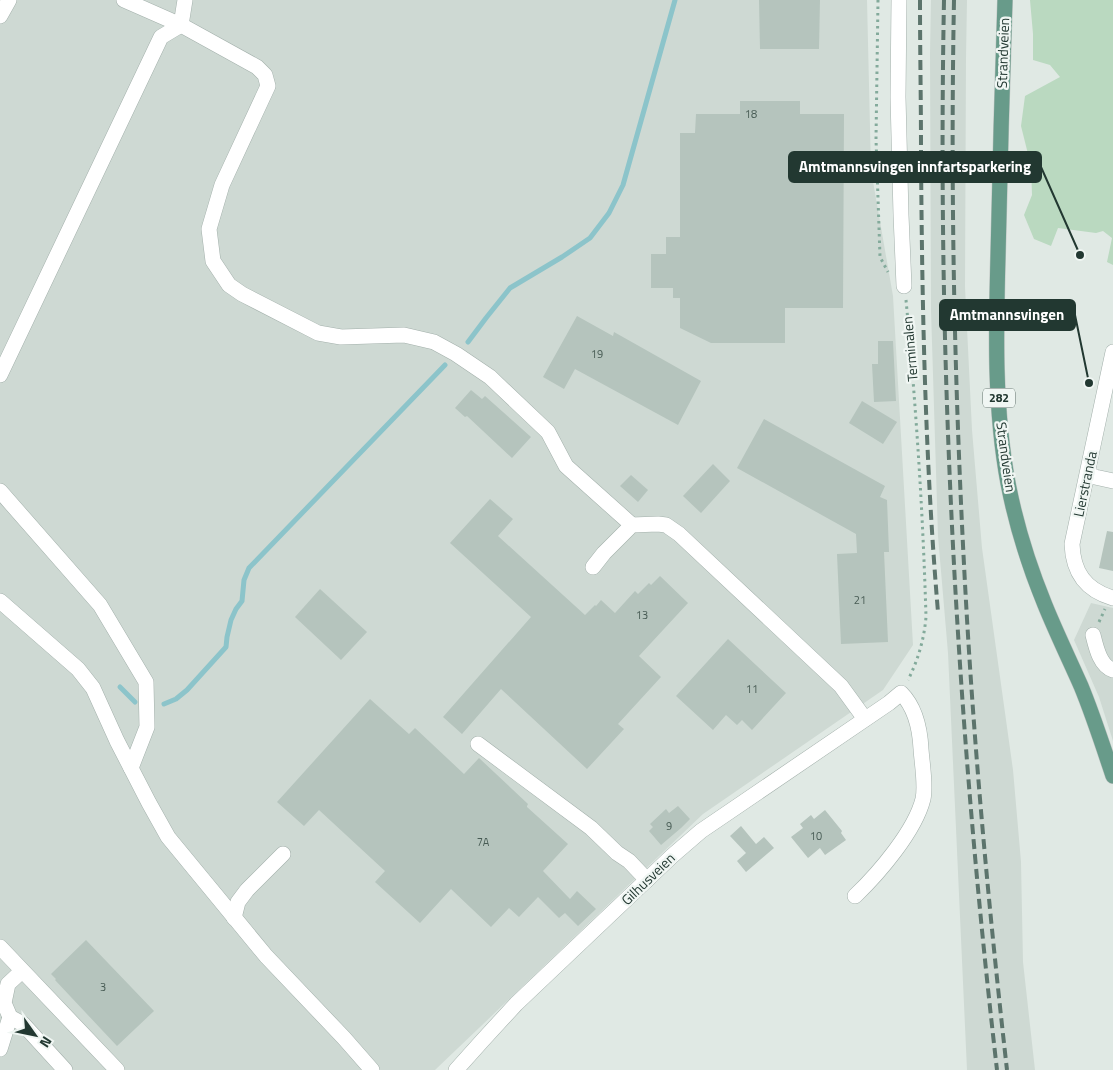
<svg xmlns="http://www.w3.org/2000/svg" width="1113" height="1070" viewBox="0 0 1113 1070" font-family="'Titillium Web',sans-serif">
<rect width="100%" height="100%" fill="#e0e9e4"/>
<!-- built -->
<g fill="#ced9d3">
<path d="M 0,0 L 867,0 L 871,170 L 893,296 L 913,645 L 883,690 L 703,814 L 435,1070 L 0,1070 Z"/>
<path d="M 931,0 L 967,0 L 966,58 L 965,287 L 972,430 L 982,548 L 1013,770 L 1021,862 L 1023,962 L 1035,1070 L 967,1070 L 948,653 L 938,536 L 931,310 L 930,53 Z"/>
<path d="M 1091,603 L 1113,608 L 1113,741 L 1099,697 L 1074,640 Z"/>
</g>
<!-- green -->
<path fill="#bad9c0" d="M 1030,0 L 1113,0 L 1113,265 L 1107,262 L 1112,238 L 1103,231 L 1096,233 L 1058,228 L 1051,246 L 1034,239 L 1024,215 L 1032,195 L 1031,166 L 1021,126 L 1025,96 L 1060,77 L 1050,65 L 1033,60 L 1033,34 Z"/>
<g fill="none" stroke-linecap="round" stroke-linejoin="round">
<!-- stream -->
<g stroke="#8cc4ca" stroke-width="5">
<path d="M 468,342 L 486,318 L 510,288 L 562,257 L 590,238 L 609,213 L 623,185 L 675,0"/>
<path d="M 120,687 L 135,702"/>
<path d="M 164,704 L 176,699 L 187,690 L 226,647 L 227,637 L 231,620 L 236,609 L 242,601 L 244,580 L 249,568 L 445,365"/>
</g>
</g>
<!-- building -->
<g fill="#b5c4bd">
<path d="M 759,0 L 820,0 L 819,49 L 760,49 Z"/>
<path d="M 740,101 L 800,101 L 800,114 L 844,114 L 843,308 L 785,308 L 785,343 L 711,343 L 680,328 L 680,298 L 673,298 L 673,288 L 651,288 L 651,254 L 666,254 L 666,237 L 680,237 L 680,133 L 695,133 L 696,114 L 740,114 Z"/>
<path d="M 577,316 L 613,336 L 614,332 L 701,381 L 678,425 L 575,369 L 564,389 L 543,377 Z"/>
<path d="M 878,341 L 893,341 L 896,401 L 874,402 L 872,364 L 878,364 Z"/>
<path d="M 471,390 L 482,399 L 485,396 L 531,437 L 512,458 L 467,416 L 465,417 L 455,408 Z"/>
<path d="M 862,401 L 897,422 L 883,444 L 849,423 Z"/>
<path d="M 764,419 L 885,486 L 880,497 L 887,500 L 889,552 L 884,552 L 888,642 L 841,644 L 837,554 L 857,553 L 856,534 L 737,468 Z"/>
<path d="M 713,464 L 730,481 L 701,513 L 683,496 Z"/>
<path d="M 631,475 L 648,490 L 638,502 L 620,486 Z"/>
<path d="M 490,499 L 513,519 L 498,536 L 585,615 L 595,605 L 596,606 L 601,600 L 615,613 L 635,591 L 638,594 L 649,583 L 651,585 L 660,576 L 688,603 L 639,656 L 661,677 L 618,724 L 624,729 L 587,769 L 501,689 L 462,734 L 443,717 L 531,617 L 450,543 Z"/>
<path d="M 1107,531 L 1113,532 L 1113,571 L 1099,568 Z"/>
<path d="M 320,589 L 367,632 L 341,660 L 295,617 Z"/>
<path d="M 728,639 L 786,693 L 752,730 L 742,720 L 737,725 L 726,715 L 713,730 L 676,696 Z"/>
<path d="M 370,699 L 409,734 L 415,728 L 464,774 L 479,758 L 528,804 L 527,806 L 527,807 L 568,844 L 543,871 L 570,899 L 577,891 L 596,909 L 578,926 L 565,913 L 559,918 L 538,897 L 519,917 L 509,908 L 491,927 L 451,889 L 420,923 L 375,882 L 385,871 L 319,810 L 304,826 L 277,802 Z"/>
<path d="M 678,806 L 690,819 L 681,828 L 661,845 L 649,831 L 653,827 L 650,824 L 666,809 L 669,813 Z"/>
<path d="M 825,810 L 842,831 L 841,833 L 846,840 L 825,855 L 820,848 L 808,858 L 791,837 L 803,828 L 800,824 L 811,815 L 814,819 Z"/>
<path d="M 741,826 L 756,844 L 764,837 L 774,848 L 746,872 L 737,861 L 746,853 L 730,836 Z"/>
<path d="M 86,940 L 154,1011 L 117,1046 L 55,980 L 56,979 L 51,974 Z"/>
</g>
<g fill="none" stroke-linecap="round" stroke-linejoin="round">
<defs>
<g id="minor">
<path d="M 124,0 L 181,25 L 257,67 L 265,75 L 268,86 L 222,185 L 209,229 L 213,261 L 229,285 L 242,294 L 318,333 L 341,337 L 404,335 L 434,342 L 456,354 L 490,377 L 548,432 L 566,466 L 632,525"/>
<path d="M 899,0 L 898,97 L 901,215 L 904,286"/>
<path d="M 0,16 L 9,0"/>
<path d="M 1113,352 L 1072,544 C 1073,572 1085,590 1113,598"/>
<path d="M 0,375 L 161,37 L 181,25 L 185,0"/>
<path d="M 1088,474 L 1095,477 L 1113,481"/>
<path d="M 0,491 L 100,605 L 146,682 L 147,727 L 131,768"/>
<path d="M 593,567 L 604,553 L 632,525 L 658,524 L 666,525 L 679,534 L 841,686 L 865,719"/>
<path d="M 0,601 L 78,669 L 93,688 L 117,741 L 149,803 L 168,837 L 266,956 L 344,1038 L 372,1070"/>
<path d="M 1093,635 C 1096,647 1100,666 1113,670"/>
<path d="M 478,744 L 591,828 L 617,853 L 629,861 L 647,880"/>
<path d="M 234,918 L 238,902 L 247,890 L 283,854"/>
<path d="M 0,947 L 117,1070"/>
<path d="M 22,971 L 8,984 L 4,1003 L 10,1017 L 23,1024 L 65,1070"/>
<path d="M 0,1049 L 10,1017"/>
<path d="M 456,1070 L 482,1041 L 516,1004 L 672,856 L 701,831 L 889,703 L 901,693 C 916,708 920,729 921,749 C 922,764 926,785 923,799 C 915,831 879,873 855,896"/>
</g>
<path id="major" d="M 1005,0 C 1002,85 1000,171 998,256 C 996,331 994,408 1008,483 C 1016,525 1029,566 1045,605 C 1056,632 1069,659 1081,686 C 1093,715 1103,746 1113,776"/>
</defs>
<!-- minor casing -->
<use href="#minor" stroke="#a3b0ab" stroke-width="16"/>
<!-- major casing -->
<use href="#major" stroke="#bdc3c1" stroke-width="16"/>
<!-- path -->
<g stroke="#83aa9b" stroke-width="3" stroke-dasharray="2.5 4" stroke-linecap="butt">
<path d="M 878,0 L 876,139 L 880,257 L 888,272"/>
<path d="M 906,300 C 916,406 923,512 926,617 C 924,640 918,660 908,680"/>
<path d="M 1099,622 L 1105,609"/>
</g>
<!-- minor -->
<use href="#minor" stroke="#fff" stroke-width="15"/>
<!-- major -->
<use href="#major" stroke="#689b8a" stroke-width="15"/>
<!-- rail -->
<g stroke="#5c746c" stroke-width="4" stroke-dasharray="10 5" stroke-linecap="butt">
<path d="M 920,0 C 920,50 921,101 921,151 C 922,305 925,459 938,612"/>
<path d="M 944,0 C 937,358 956,715 997,1070"/>
<path d="M 954,0 C 950,206 955,413 967,619 C 976,770 990,920 1007,1070"/>
</g>
</g>
<g text-anchor="middle" stroke-width="4.5" stroke-linejoin="round" paint-order="stroke">
<!-- number labels -->
<g font-size="11" fill="#475b54">
<text x="751" y="118">18</text>
<text x="597" y="358">19</text>
<text x="860" y="604">21</text>
<text x="642" y="619">13</text>
<text x="752" y="693">11</text>
<text x="669" y="830">9</text>
<text x="816" y="840">10</text>
<text x="483" y="846">7A</text>
<text x="103" y="991">3</text>
</g>
<!-- shield labels -->
<rect fill="#f0f6f3" stroke="#60716b" stroke-width="1" x="983" y="388.5" width="32" height="19" rx="4"/>
<g font-size="12" font-weight="bold" fill="#223831">
<text x="999" y="402">282</text>
</g>
<!-- street labels -->
<g font-size="14" fill="#223831" stroke="#f0f6f3">
<text transform="translate(1003 53) rotate(-88)" y="5">Strandveien</text>
<text transform="translate(910 349) rotate(-95)" y="5">Terminalen</text>
<text transform="translate(1006 457) rotate(82)" y="5">Strandveien</text>
<text transform="translate(1085 484) rotate(-78)" y="5">Lierstranda</text>
<text transform="translate(648 879) rotate(-44)" y="5">Gilhusveien</text>
</g>
</g>
<!-- callouts -->
<path fill="none" stroke="#223831" stroke-width="2" d="M1080 255L1041 167M1089 383L1075 315"/>
<g fill="#223831" stroke="#f0f6f3" stroke-width="2">
<circle cx="1080" cy="255" r="5"/>
<circle cx="1089" cy="383" r="5"/>
</g>
<g fill="#223831" stroke="#223831" stroke-width="2">
<rect x="789" y="152" width="252" height="30" rx="5"/>
<rect x="940" y="300" width="135" height="30" rx="5"/>
</g>
<g font-size="15" text-anchor="middle" font-weight="bold" fill="#fff">
<text x="915" y="172">Amtmannsvingen innfartsparkering</text>
<text x="1007" y="320">Amtmannsvingen</text>
</g>
<!-- north arrow -->
<g transform="translate(35 1035) rotate(123)" stroke="#f0f6f3" stroke-width="4" paint-order="stroke">
<path d="M0-4L9 19L0 12L-9 19Z" fill="#223831"/>
<text y="-8" font-size="14" font-weight="bold" text-anchor="middle" fill="#223831">N</text>
</g>
</svg>
